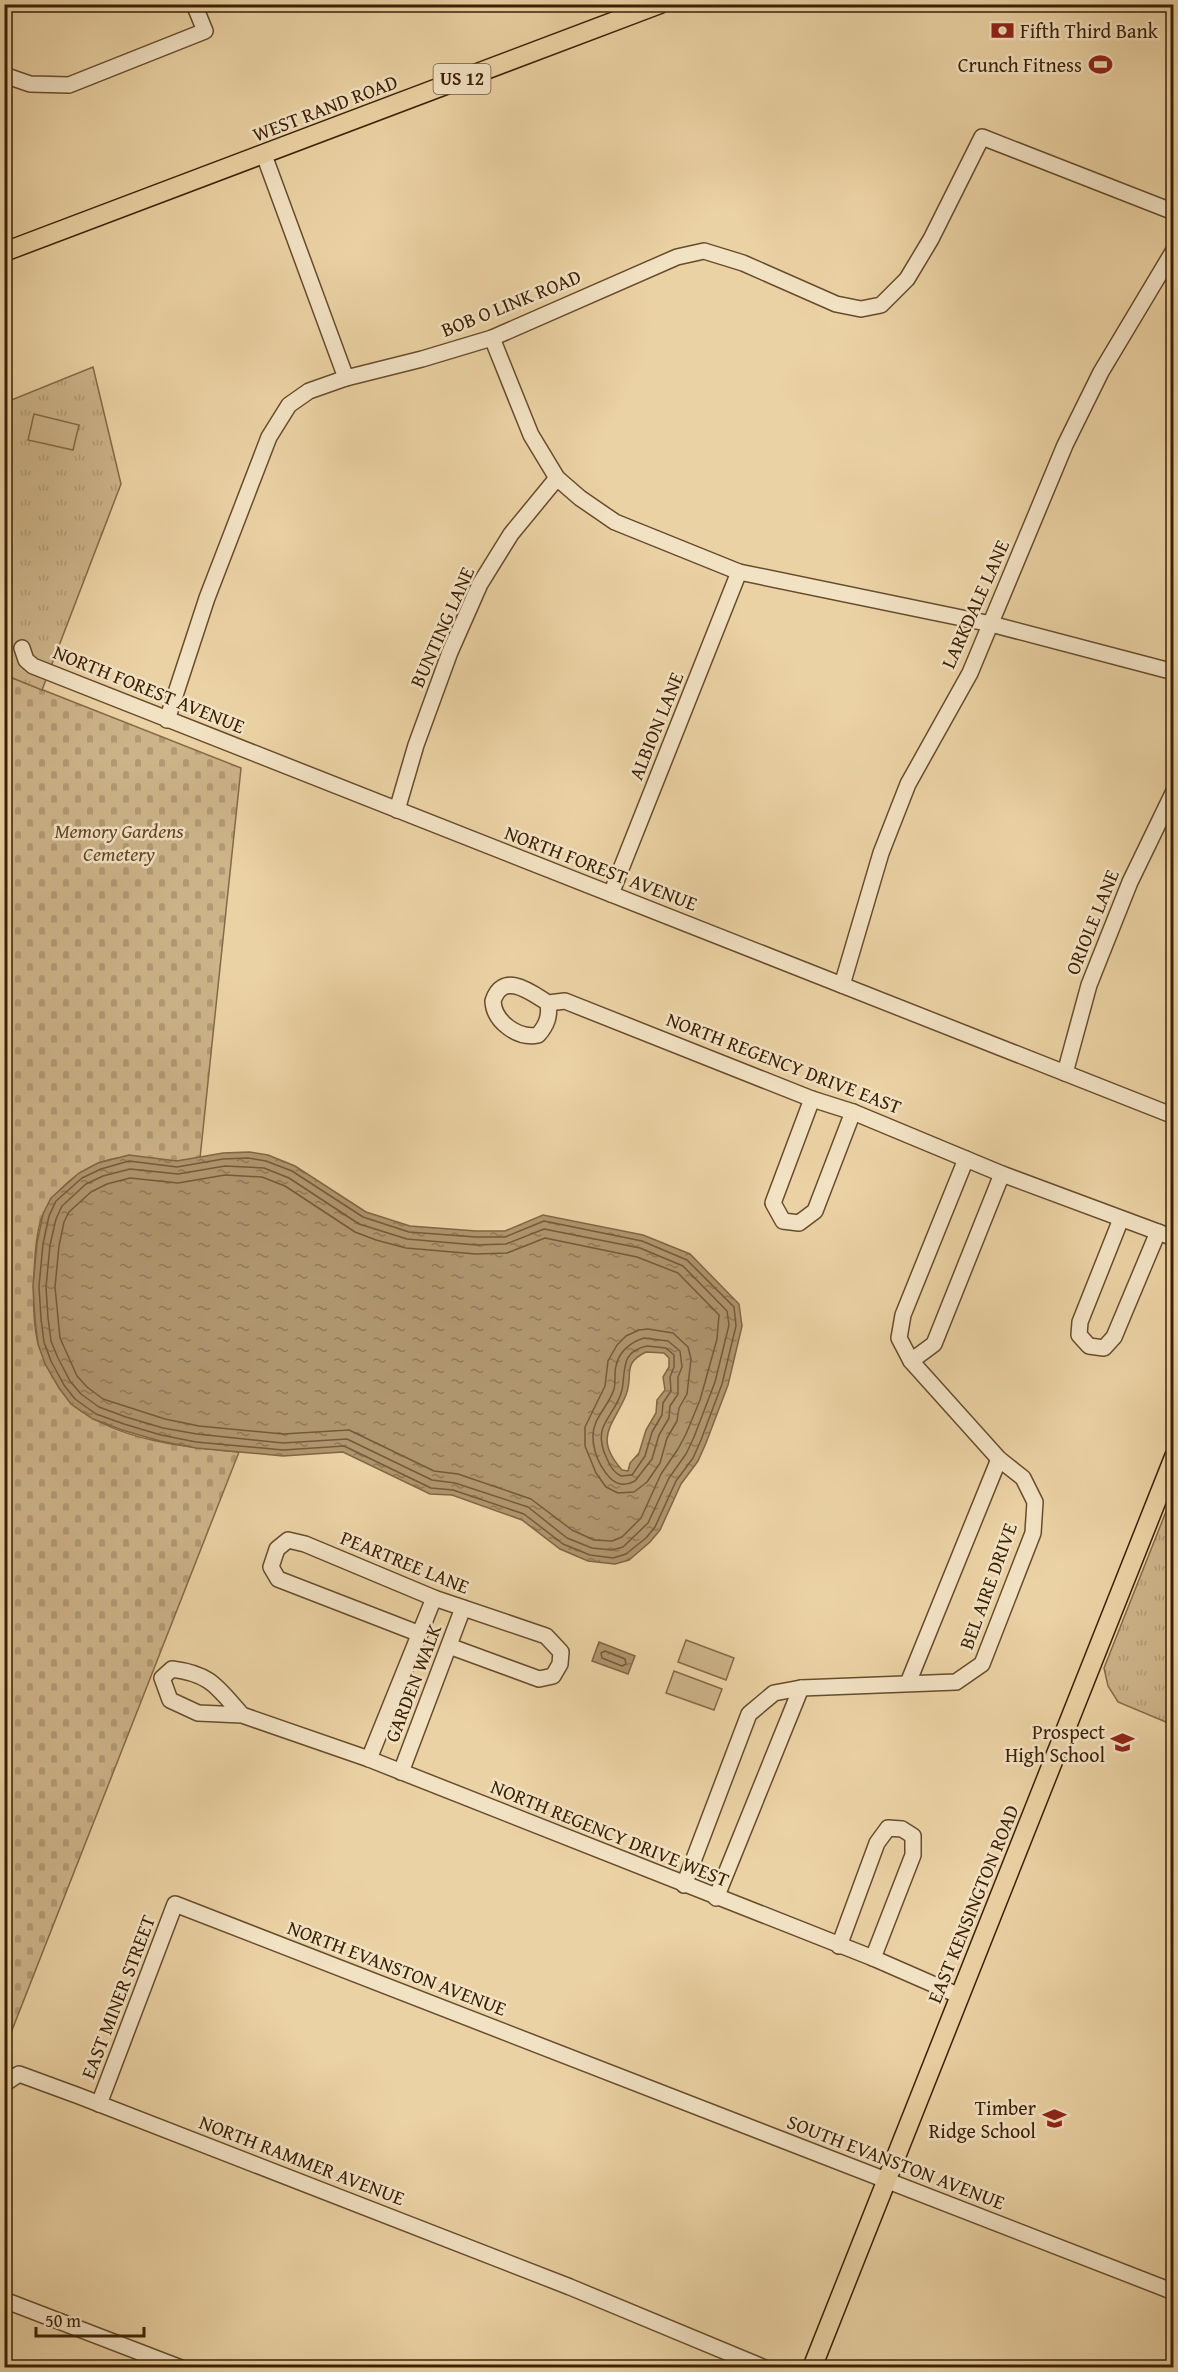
<svg xmlns="http://www.w3.org/2000/svg" width="1178" height="2372" viewBox="0 0 1178 2372" font-family="'Gentium Book Plus',serif">
<defs>
<pattern id="cemetery-stones" width="16" height="16" patternUnits="userSpaceOnUse" patternTransform="scale(1.5)"><rect width="16" height="16" fill="#cdb489"/><path d="M2 7V4a2 2 0 0 1 4 0v3zM10 15v-3a2 2 0 0 1 4 0v3z" fill="#b19a75"/></pattern>
<pattern id="park-tufts" width="24" height="20" patternUnits="userSpaceOnUse" patternTransform="scale(1.5)"><rect width="24" height="20" fill="#cdb489"/><path d="M3 7l-1-3M5 7V3M7 7l1-3M15 17l-1-3M17 17v-4M19 17l1-3" fill="none" stroke="#b19a75"/></pattern>
<pattern id="water-ripples" width="26" height="14" patternUnits="userSpaceOnUse" patternTransform="scale(1.5)"><rect width="26" height="14" fill="#af956e"/><path d="M2 4q2-2 4 0t4 0M15 11q2-2 4 0t4 0" fill="none" stroke="#907958"/></pattern>
</defs>
<rect width="100%" height="100%" fill="#ebd2a4"/>
<filter id="stains"><feTurbulence type="fractalNoise" baseFrequency=".00333" numOctaves="4"/><feColorMatrix values="0 0 0 0 .2 0 0 0 0 .09 0 0 0 0 .02 0 0 0 .5 -.17"/></filter>
<radialGradient id="worn" r=".72"><stop offset=".6" stop-color="#630" stop-opacity="0"/><stop offset="1" stop-color="#630" stop-opacity=".3"/></radialGradient>
<!-- cemetery -->
<path fill="url(#cemetery-stones)" stroke="#846a46" stroke-width="1.5" d="M 5,675 L 241,768 L 200,1158 C 192,1159 185,1160 177,1161 C 146,1162 129,1150 97,1164 C 74,1174 56,1191 44,1212 C 32,1234 31,1318 38,1343 C 41,1354 50,1365 55,1375 C 61,1384 66,1399 74,1406 C 119,1441 184,1447 239,1452 L 5,2048 Z"/>
<!-- park -->
<g fill="url(#park-tufts)" stroke="#846a46" stroke-width="1.5">
<path d="M 93,367 L 121,484 L 42,690 L 5,675 L 4,403 Z"/>
<path d="M 1173,1494 L 1174,1725 L 1173,1725 L 1118,1702 L 1108,1686 L 1104,1668 Z"/>
</g>
<!-- garden -->
<g fill="#cdb489" stroke="#846a46" stroke-width="1.5">
<path d="M 34,414 L 79,425 L 73,450 L 28,440 Z"/>
<path d="M 686,1640 L 734,1658 L 726,1680 L 678,1662 Z"/>
<path d="M 674,1671 L 722,1689 L 714,1710 L 666,1693 Z"/>
</g>
<!-- water -->
<g fill="url(#water-ripples)" stroke="#816644" stroke-width="1.5" fill-rule="evenodd">
<path d="M 249,1152 L 268,1155 L 295,1166 L 366,1212 L 410,1226 L 476,1231 L 505,1231 L 543,1215 L 643,1235 L 690,1254 L 739,1304 L 742,1326 L 728,1385 L 706,1443 L 698,1461 L 681,1484 L 660,1530 L 650,1542 L 629,1560 L 615,1564 L 588,1561 L 560,1549 L 522,1520 L 452,1495 L 430,1494 L 343,1452 L 283,1456 L 196,1448 L 160,1441 L 122,1430 L 93,1419 L 71,1404 L 59,1388 L 45,1364 L 38,1344 L 35,1320 L 33,1286 L 37,1243 L 43,1214 L 51,1198 L 79,1173 L 98,1163 L 129,1155 L 177,1161 L 223,1153 ZM 646,1352 L 664,1353 L 669,1358 L 669,1367 L 663,1377 L 665,1390 L 657,1400 L 656,1413 L 646,1430 L 639,1453 L 630,1463 L 628,1471 L 622,1470 C 593,1437 613,1426 626,1395 C 634,1375 621,1364 646,1352 Z"/>
<path d="M 599,1642 L 635,1656 L 628,1674 L 592,1661 Z"/>
</g>
<g fill="none" stroke-linecap="round" stroke-linejoin="round">
<!-- shore -->
<g stroke="#755a39" stroke-width="1.5">
<path d="M 248,1158 L 266,1161 L 292,1171 L 363,1217 L 409,1232 L 476,1237 L 505,1237 L 544,1221 L 642,1241 L 687,1260 L 734,1307 L 736,1326 L 722,1384 L 701,1440 L 693,1458 L 676,1481 L 655,1527 L 646,1538 L 626,1554 L 613,1558 L 590,1555 L 563,1544 L 524,1514 L 453,1490 L 431,1488 L 344,1446 L 283,1450 L 196,1442 L 161,1435 L 124,1424 L 96,1414 L 75,1399 L 64,1385 L 51,1361 L 44,1342 L 41,1319 L 39,1286 L 43,1244 L 49,1216 L 56,1201 L 82,1178 L 101,1169 L 129,1161 L 177,1167 L 223,1159 Z"/>
<path d="M 225,1166 L 264,1168 L 289,1178 L 359,1224 L 407,1239 L 476,1245 L 506,1244 L 544,1229 L 640,1248 L 683,1266 L 727,1311 L 729,1325 L 715,1382 L 694,1437 L 686,1454 L 669,1478 L 648,1523 L 623,1547 L 612,1550 L 592,1548 L 567,1538 L 528,1507 L 455,1483 L 432,1480 L 347,1439 L 283,1443 L 197,1434 L 163,1428 L 126,1417 L 99,1407 L 81,1394 L 70,1381 L 58,1358 L 51,1341 L 48,1318 L 46,1287 L 50,1245 L 56,1219 L 62,1206 L 86,1184 L 103,1176 L 130,1169 L 178,1174 Z"/>
<path d="M 225,1175 L 262,1177 L 285,1186 L 355,1232 L 376,1240 L 406,1248 L 476,1254 L 507,1253 L 545,1238 L 637,1257 L 678,1273 L 719,1315 L 717,1339 L 700,1400 L 686,1434 L 678,1449 L 661,1474 L 641,1518 L 622,1537 L 612,1541 L 594,1540 L 572,1530 L 531,1499 L 458,1474 L 434,1471 L 349,1430 L 283,1434 L 199,1426 L 165,1419 L 103,1399 L 87,1387 L 77,1376 L 60,1338 L 55,1287 L 59,1246 L 64,1222 L 69,1212 L 91,1192 L 107,1184 L 130,1178 L 178,1183 Z"/>
<path d="M 648,1329 L 673,1333 L 688,1347 L 691,1359 L 687,1394 L 679,1408 L 677,1421 L 667,1438 L 660,1463 L 647,1482 L 634,1492 L 618,1493 L 606,1487 L 596,1473 L 585,1446 L 585,1427 L 605,1386 L 608,1361 L 617,1345 L 626,1336 L 639,1330 Z"/>
<path d="M 644,1338 L 668,1341 L 680,1351 L 682,1367 L 678,1377 L 678,1394 L 670,1406 L 669,1418 L 659,1435 L 652,1459 L 635,1481 C 626,1486 617,1485 610,1478 C 597,1464 588,1440 596,1422 C 601,1411 611,1400 614,1389 C 616,1382 614,1373 616,1366 C 619,1351 631,1342 644,1338 Z"/>
<path d="M 647,1346 L 666,1348 L 674,1355 L 674,1367 L 670,1377 L 671,1391 L 663,1403 L 662,1415 L 652,1432 L 645,1456 L 632,1475 L 621,1476 C 614,1473 610,1466 607,1459 C 590,1424 615,1418 622,1390 C 626,1369 620,1352 647,1346 Z"/>
<path d="M 605,1651 L 625,1659 L 626,1664 L 622,1666 L 602,1658 L 601,1653 Z"/>
</g>
<defs>
<g id="minor">
<path d="M 4,75 L 30,84 L 69,85 L 205,31 L 194,4"/>
<path d="M 264,155 L 346,378"/>
<path d="M 492,338 L 531,435 L 557,478 L 580,498 L 615,522 L 739,572 L 991,624 L 1174,672"/>
<path d="M 22,648 L 26,660 L 33,666 L 1174,1116"/>
<path d="M 167,720 L 207,598 L 269,437 L 289,405 L 309,391 L 346,378 L 422,359 L 492,338 L 677,257 L 704,251 L 743,263 L 836,304 L 861,309 L 881,305 L 907,279 L 931,239 L 982,137 L 1174,212"/>
<path d="M 397,810 L 416,745 L 450,652 L 480,584 L 511,534 L 557,478"/>
<path d="M 611,894 L 739,572"/>
<path d="M 842,985 L 881,853 L 908,784 L 970,673 L 1065,445 L 1101,372 L 1174,250"/>
<path d="M 548,1003 C 532,993 503,970 493,1001 C 494,1022 518,1039 538,1035 C 547,1025 550,1016 548,1003 L 565,1001 L 812,1099 L 853,1112 L 1002,1174 L 1174,1238"/>
<path d="M 1065,1073 L 1089,985 L 1130,882 L 1174,791"/>
<path d="M 812,1099 L 773,1203 L 783,1221 L 799,1223 L 815,1211 L 853,1112"/>
<path d="M 1121,1219 L 1080,1322 L 1079,1335 L 1089,1346 L 1104,1348 L 1114,1337 L 1158,1232"/>
<path d="M 911,1361 L 934,1344 L 1002,1174"/>
<path d="M 420,1634 L 278,1579 L 271,1567 L 277,1549 L 288,1540 L 305,1544 L 434,1598 L 546,1636 L 561,1652 L 560,1664 L 553,1676 L 539,1679 L 449,1646"/>
<path d="M 908,1683 L 999,1459"/>
<path d="M 242,1715 C 217,1687 211,1674 172,1669 L 162,1678 L 170,1700 L 198,1713 L 242,1715 L 369,1759 L 873,1958 L 960,1996"/>
<path d="M 369,1759 L 434,1598"/>
<path d="M 401,1772 L 463,1608"/>
<path d="M 684,1885 L 749,1714 L 774,1693 L 801,1688 L 956,1682 L 982,1664 L 1033,1533 L 1035,1502 L 1023,1478 L 999,1459 L 911,1361 L 899,1338 L 903,1315 L 966,1159"/>
<path d="M 716,1898 L 801,1688"/>
<path d="M 839,1946 L 877,1843 L 888,1828 L 902,1829 L 913,1836 L 913,1855 L 873,1958"/>
<path d="M 4,2084 L 19,2074 L 79,2096 L 570,2287 L 765,2368"/>
<path d="M 99,2104 L 175,1904 L 1174,2292"/>
<path d="M 4,2300 L 181,2368"/>
</g>
<g id="major">
<path d="M 4,252 L 660,4"/>
<path d="M 812,2368 L 1174,1457"/>
</g>
</defs>
<!-- minor casing -->
<use href="#minor" stroke="#674c2c" stroke-width="18"/>
<!-- major casing -->
<use href="#major" stroke="#3b2004" stroke-width="21"/>
<!-- minor -->
<use href="#minor" stroke="#f2e2c4" stroke-width="15"/>
<!-- major -->
<use href="#major" stroke="#ebd2a4" stroke-width="18"/>
</g>
<!-- icons -->
<defs>
<symbol id="bank-bare" viewBox="-9 -9 18 18"><path d="M-6-4H6V4H-6ZM0-2.3a2.3 2.3 0 1 0 0 4.6a2.3 2.3 0 1 0 0-4.6Z" fill="#8f2418" stroke="#f2e2c4" stroke-width="2.5" paint-order="stroke"/></symbol>
<symbol id="stadium-bare" viewBox="-9 -9 18 18"><path d="M0-5a6.5 5 0 1 0 0 10a6.5 5 0 1 0 0-10ZM-3.5-1.8h7v3.6h-7Z" fill="#8f2418" stroke="#f2e2c4" stroke-width="2.5" paint-order="stroke"/></symbol>
<symbol id="school-bare" viewBox="-9 -9 18 18"><path d="M0-5L7-2L0 1L-7-2ZM-4 1L0 2.5L4 1V4Q0 6-4 4Z" fill="#8f2418" stroke="#f2e2c4" stroke-width="2.5" paint-order="stroke"/></symbol>
</defs>
<g fill-rule="evenodd">
<use href="#bank-bare" x="986" y="14" width="33" height="33"/>
<use href="#stadium-bare" x="1084" y="48" width="33" height="33"/>
<use href="#school-bare" x="1106" y="1726" width="33" height="33"/>
<use href="#school-bare" x="1038" y="2102" width="33" height="33"/>
</g>
<g text-anchor="middle" stroke-width="5" stroke-linejoin="round" paint-order="stroke">
<!-- shield labels -->
<rect fill="#f2e2c4" stroke="#725a3e" stroke-width="1.5" x="433.5" y="64" width="57" height="30" rx="4.5"/>
<g font-size="18" font-weight="bold" fill="#3b2004">
<text x="462" y="85">US 12</text>
</g>
<!-- poi labels -->
<g font-size="20" fill="#3b2004" stroke="#f2e2c4" text-anchor="end">
<text x="1020" y="38" text-anchor="start">Fifth Third Bank</text>
<text x="1082" y="72">Crunch Fitness</text>
<text x="1105" y="1739">Prospect<tspan x="1105" dy="23">High School</tspan></text>
<text x="1036" y="2115">Timber<tspan x="1036" dy="23">Ridge School</tspan></text>
</g>
<!-- street labels -->
<g font-size="20" fill="#3b2004" stroke="#f2e2c4">
<text transform="translate(325 108) rotate(-21)" y="7">WEST RAND ROAD</text>
<text transform="translate(511 303) rotate(-22)" y="7">BOB O LINK ROAD</text>
<text transform="translate(975 604) rotate(-66)" y="7">LARKDALE LANE</text>
<text transform="translate(442 627) rotate(-66)" y="7">BUNTING LANE</text>
<text transform="translate(149 689) rotate(22)" y="7">NORTH FOREST AVENUE</text>
<text transform="translate(656 726) rotate(-68)" y="7">ALBION LANE</text>
<text transform="translate(601 868) rotate(21)" y="7">NORTH FOREST AVENUE</text>
<text transform="translate(1092 922) rotate(-68)" y="7">ORIOLE LANE</text>
<text transform="translate(784 1063) rotate(21)" y="7">NORTH REGENCY DRIVE EAST</text>
<text transform="translate(405 1562) rotate(22)" y="7">PEARTREE LANE</text>
<text transform="translate(988 1586) rotate(-70)" y="7">BEL AIRE DRIVE</text>
<text transform="translate(413 1683) rotate(-69)" y="7">GARDEN WALK</text>
<text transform="translate(610 1833) rotate(22)" y="7">NORTH REGENCY DRIVE WEST</text>
<text transform="translate(973 1904) rotate(-68)" y="7">EAST KENSINGTON ROAD</text>
<text transform="translate(397 1968) rotate(21)" y="7">NORTH EVANSTON AVENUE</text>
<text transform="translate(118 1997) rotate(-69)" y="7">EAST MINER STREET</text>
<text transform="translate(302 2160) rotate(21)" y="7">NORTH RAMMER AVENUE</text>
<text transform="translate(896 2162) rotate(21)" y="7">SOUTH EVANSTON AVENUE</text>
</g>
<!-- park labels -->
<g font-size="20" font-style="italic" fill="#604525" stroke="#f2e2c4">
<text x="119" y="838">Memory Gardens<tspan x="119" dy="23">Cemetery</tspan></text>
</g>
</g>
<!-- margin -->
<rect width="1178" height="2372" fill="none" stroke="#ebd2a4" stroke-width="24"/>
<rect x="6" y="6" width="1166" height="2360" fill="none" stroke="#3b2004" stroke-width="3"/>
<rect x="12" y="12" width="1154" height="2348" fill="none" stroke="#3b2004" stroke-width="1.5"/>
<!-- scale -->
<path d="M36 2327v9h108v-9" fill="none" stroke="#3b2004" stroke-width="3"/>
<text x="45" y="2327" font-size="18" fill="#3b2004" stroke="#f2e2c4" stroke-width="4.5" paint-order="stroke">50 m</text>
<rect width="100%" height="100%" filter="url(#stains)"/>
<rect width="100%" height="100%" fill="url(#worn)"/>
</svg>
